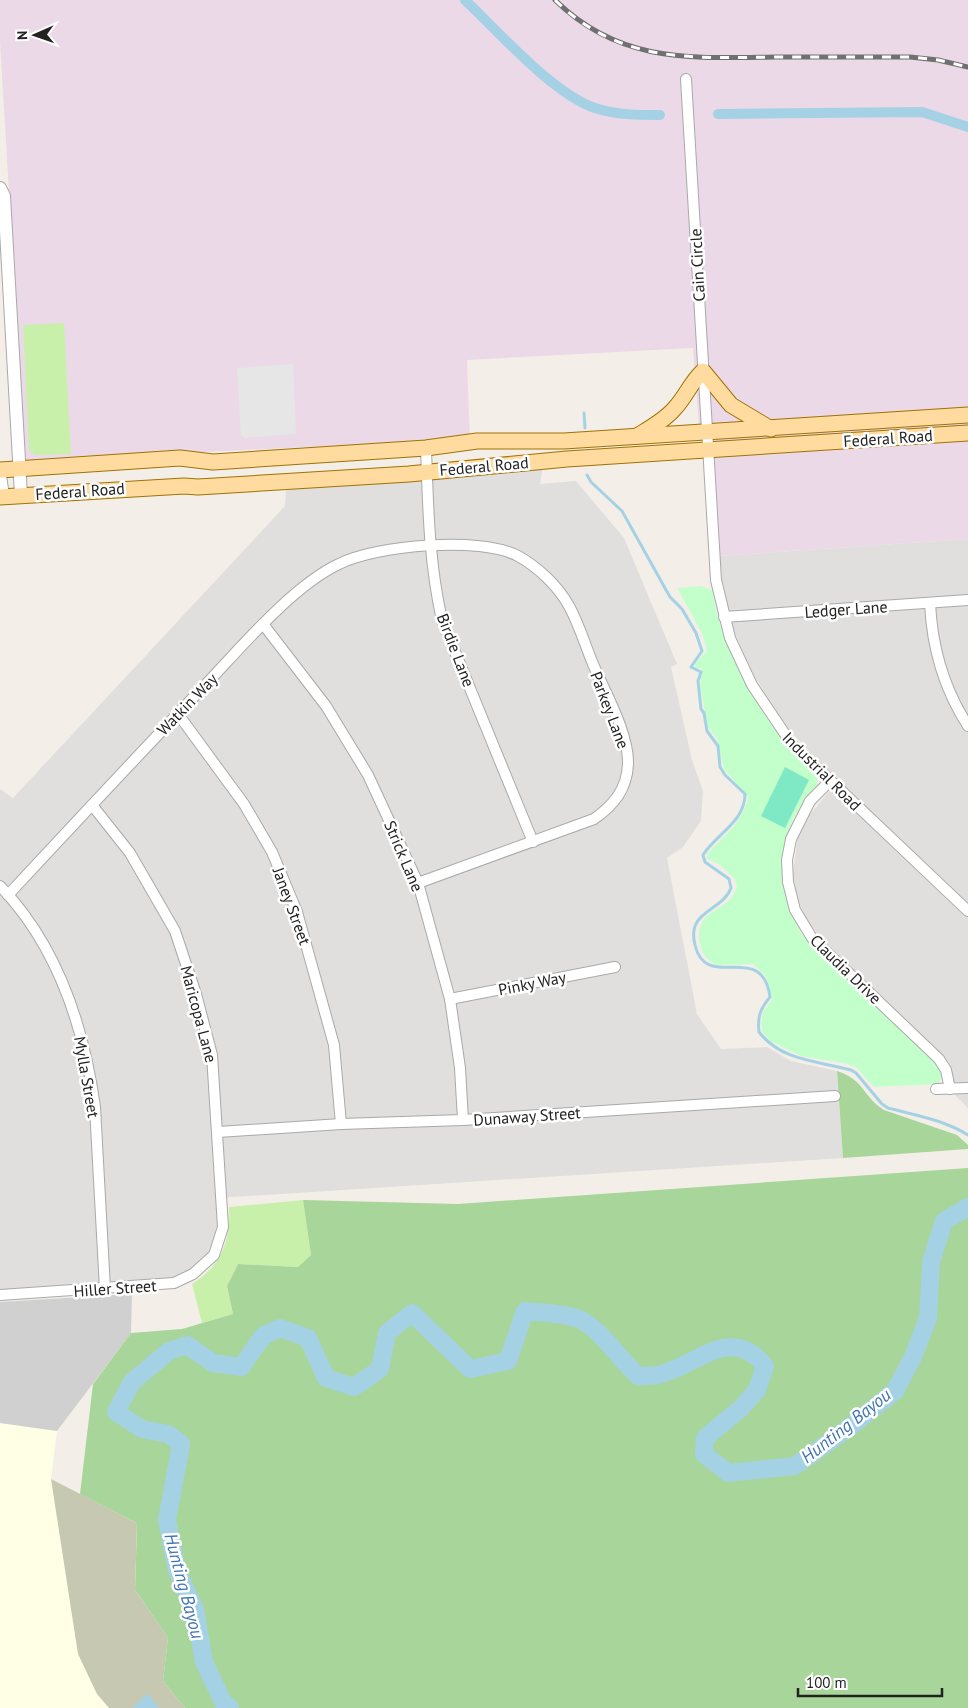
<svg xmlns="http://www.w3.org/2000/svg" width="968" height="1708" viewBox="0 0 968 1708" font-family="'PT Sans',sans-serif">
<rect width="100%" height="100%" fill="#f3efe8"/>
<!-- residential -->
<g fill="#e0dfde">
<path d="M 543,466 L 540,484 L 576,481 L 624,538 L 677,664 L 671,667 L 692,760 L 703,791 L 701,821 L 683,847 L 667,858 L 697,1014 L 721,1049 L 767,1047 L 791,1061 L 837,1071 L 843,1158 L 217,1198 L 217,1233 L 212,1249 L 190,1271 L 180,1276 L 164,1279 L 0,1290 L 0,782 L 0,789 L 13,798 L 285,506 L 286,489 Z"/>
<path d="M 968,539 L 968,1108 L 955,1095 L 949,1062 L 824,943 L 804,916 L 797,896 L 793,873 L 798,835 L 806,819 L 838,781 L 790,731 L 755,677 L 732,627 L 725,602 L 719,556 Z"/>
</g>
<!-- industrial -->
<path fill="#ecd9e8" d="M 0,0 L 968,0 L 968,539 L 719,556 L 712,427 L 699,427 L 693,348 L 467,360 L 470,439 L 25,461 L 0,42 Z"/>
<!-- education -->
<path fill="#feffe4" d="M 0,1423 L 57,1431 L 51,1479 L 137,1523 L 163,1681 L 185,1708 L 0,1708 Z"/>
<!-- religious -->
<path fill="#d0d0d0" d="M 132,1294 L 131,1333 L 57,1431 L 0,1423 L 0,1302 Z"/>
<!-- construction -->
<path fill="#c7c8b2" d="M 51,1479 L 137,1523 L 135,1590 L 168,1638 L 163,1681 L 185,1708 L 109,1708 L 97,1694 L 78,1654 Z"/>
<!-- grass -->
<g fill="#c9f0aa">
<path d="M 64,323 L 71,454 L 35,455 L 29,450 L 23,325 Z"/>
<path d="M 303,1200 L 311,1255 L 298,1267 L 238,1264 L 227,1286 L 233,1314 L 202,1323 L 192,1284 C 221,1266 231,1241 229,1207 Z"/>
</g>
<!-- forest -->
<g fill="#a8d599">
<path d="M 837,1071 C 865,1080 862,1096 884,1110 L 957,1135 L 968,1145 L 968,1149 L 843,1158 Z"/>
<path d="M 968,1168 L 968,1708 L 185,1708 L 163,1681 L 168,1638 L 135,1590 L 137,1523 L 80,1494 L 93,1384 L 131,1333 L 182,1329 L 233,1314 L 227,1286 L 238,1264 L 298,1267 L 311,1255 L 303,1200 L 458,1204 Z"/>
</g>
<!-- park -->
<path fill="#c3ffca" d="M 701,586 L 712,590 C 725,664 766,725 818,778 L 817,786 L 806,797 L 793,819 L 785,843 L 782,881 L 789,910 L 801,933 L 819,954 L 935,1062 L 942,1076 L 939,1084 L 874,1087 L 856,1067 L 844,1063 L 801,1056 L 770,1041 L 762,1031 L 761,1023 L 763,1012 L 772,1000 L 766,976 L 753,964 L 716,965 C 707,960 702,954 700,944 C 692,906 732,914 737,885 L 734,878 L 719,864 L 707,859 L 707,854 C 723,837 744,821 748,797 L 724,769 L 717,739 L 708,727 L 700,687 L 702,668 L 695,668 L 695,664 L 707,651 L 702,633 L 677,588 Z"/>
<!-- pitch -->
<path fill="#7fe8c4" d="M 785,767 L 809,780 L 785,828 L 761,816 Z"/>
<!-- parking -->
<path fill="#e6e6e6" d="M 293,364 L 296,434 L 245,438 L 241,435 L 237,368 Z"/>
<!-- water -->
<path fill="#a4d2e4" d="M 147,1694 L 160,1708 L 132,1708 Z"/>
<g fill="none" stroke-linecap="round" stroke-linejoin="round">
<!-- stream -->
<g stroke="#a4d2e4" stroke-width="3">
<path d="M 584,413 L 585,428"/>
<path d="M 587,475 L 591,482 L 622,511 L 670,597 L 682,609 L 696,633 L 702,651 L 691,667 L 701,672 L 698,681 L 701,709 L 704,713 L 707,731 L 718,746 L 720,767 L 725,775 L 745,794 C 745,822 716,834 703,855 L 705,862 L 729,879 L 731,888 C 722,912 686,910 695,945 C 706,993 762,939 770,997 C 761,1008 757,1016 759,1032 C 781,1061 818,1061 851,1070 L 856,1073 L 882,1104 L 888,1108 C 915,1115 944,1120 968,1135"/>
</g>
<!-- canal -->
<g stroke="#a4d2e4" stroke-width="10">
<path d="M 465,0 C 499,32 553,94 595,108 C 616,115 638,115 660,115"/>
<path d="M 718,114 L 922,112 L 968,127"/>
</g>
<!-- river -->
<path stroke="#a4d2e4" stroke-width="18" d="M 230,1708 L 223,1702 L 204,1662 L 195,1609 L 177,1571 L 167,1520 L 181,1444 L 168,1434 L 142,1429 L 116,1412 L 132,1382 L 169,1351 L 187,1345 L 213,1363 L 241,1367 L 263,1336 L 280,1328 L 308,1338 L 326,1378 L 354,1387 L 380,1369 L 387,1333 L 412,1313 L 470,1369 L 508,1361 L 525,1311 C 542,1313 563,1313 579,1319 C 599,1327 621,1361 638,1376 C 644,1376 651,1376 657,1375 C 695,1368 730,1322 765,1366 L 757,1390 L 741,1408 L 705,1438 L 704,1454 L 728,1473 L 795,1466 L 850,1427 L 895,1391 L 913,1357 L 928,1318 L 931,1262 L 944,1221 L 968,1207"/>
<defs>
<g id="minor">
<path d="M 686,79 L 716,580 L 730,638 L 752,685 L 791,743 L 968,911"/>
<path d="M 426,448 C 428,506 429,563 442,620 L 533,842"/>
<path d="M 930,603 C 932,647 944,689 968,726"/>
<path d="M 724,617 L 968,600"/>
<path d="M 263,624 L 326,706 L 368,775 L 418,883 L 450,999 L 460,1068 L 463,1120"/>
<path d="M 178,714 L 244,804 L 272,852 L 297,912 L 334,1045 L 341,1124"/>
<path d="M 830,781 L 810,801 L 791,839 L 787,860 L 788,882 L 795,910 L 812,938 L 939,1059 L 946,1070 L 950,1089"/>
<path d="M 0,886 C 57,945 84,1028 95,1107 L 105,1289"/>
<path d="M 8,895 C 75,823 142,751 210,680 C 244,644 294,585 339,564 C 377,545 480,536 518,556 C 538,567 558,586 569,606 C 579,624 585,645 593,664 C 605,692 629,734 628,764 C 627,789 614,805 594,819 L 418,883"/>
<path d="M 450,999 L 615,967"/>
<path d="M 936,1089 L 968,1088"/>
<path d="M 218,1132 L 341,1124 L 463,1120 L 835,1096"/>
<path d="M 0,1295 L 174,1283 L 193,1274 L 214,1255 L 223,1227 L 212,1055 L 196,994 L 175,931 L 130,853 L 92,805"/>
</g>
<g id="tertiary">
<path d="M 0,188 L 4,196 L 21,495"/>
<path d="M 0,476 L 3,496"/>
</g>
<g id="primary">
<path d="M 637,436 C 650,428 665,420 675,408 C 686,396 691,382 703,371 L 731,405 L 771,429"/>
<path d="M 0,470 L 180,458 L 213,462 L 426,448 L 477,441 L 564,441 L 968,415"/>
<path d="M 0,497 L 184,486 L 198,487 L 409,474 L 567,459 L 968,433"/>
</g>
</defs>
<!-- minor casing -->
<use href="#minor" stroke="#a9a9a9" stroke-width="12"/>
<!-- tertiary casing -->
<use href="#tertiary" stroke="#a9a9a9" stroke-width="14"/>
<!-- primary casing -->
<use href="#primary" stroke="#9f7200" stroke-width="17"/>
<!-- minor -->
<use href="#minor" stroke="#fff" stroke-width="10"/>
<!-- tertiary -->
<use href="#tertiary" stroke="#fff" stroke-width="12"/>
<!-- primary -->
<use href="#primary" stroke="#ffdba0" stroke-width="15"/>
<defs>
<path id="rail" d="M 555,0 C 620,64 692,58 776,57 C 821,57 865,57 910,57 L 938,60 L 968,67"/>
</defs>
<!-- rail casing -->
<use href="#rail" stroke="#707070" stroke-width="5"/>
<!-- rail -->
<use href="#rail" stroke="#fff" stroke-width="3" stroke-dasharray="9" stroke-linecap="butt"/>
</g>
<g text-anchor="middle" stroke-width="5" stroke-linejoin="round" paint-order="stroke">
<!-- street labels -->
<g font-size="16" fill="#222" stroke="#fff">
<text transform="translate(697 265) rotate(-93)" y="6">Cain Circle</text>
<text transform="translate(888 438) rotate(-4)" y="6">Federal Road</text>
<text transform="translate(484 466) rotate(-5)" y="6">Federal Road</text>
<text transform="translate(80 491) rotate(-4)" y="6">Federal Road</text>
<text transform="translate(846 609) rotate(-4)" y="6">Ledger Lane</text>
<text transform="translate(456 650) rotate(69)" y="6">Birdie Lane</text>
<text transform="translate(187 704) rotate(-46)" y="6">Watkin Way</text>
<text transform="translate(610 710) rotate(69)" y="6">Parkey Lane</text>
<text transform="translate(822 771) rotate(45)" y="6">Industrial Road</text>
<text transform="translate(404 856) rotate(67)" y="6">Strick Lane</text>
<text transform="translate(292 906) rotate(70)" y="6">Janey Street</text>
<text transform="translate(846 969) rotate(44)" y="6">Claudia Drive</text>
<text transform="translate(532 983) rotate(-11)" y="6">Pinky Way</text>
<text transform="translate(199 1014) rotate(75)" y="6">Maricopa Lane</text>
<text transform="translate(87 1077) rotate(80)" y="6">Mylla Street</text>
<text transform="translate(527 1116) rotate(-4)" y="6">Dunaway Street</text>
<text transform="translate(115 1288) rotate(-4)" y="6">Hiller Street</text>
</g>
<!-- water labels -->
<g font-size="18" font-style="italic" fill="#4075b3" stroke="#fff">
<text transform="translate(846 1426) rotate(-38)" y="6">Hunting Bayou</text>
<text transform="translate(184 1586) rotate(75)" y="6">Hunting Bayou</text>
</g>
</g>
<!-- north arrow -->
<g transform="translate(35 35) rotate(268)" stroke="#ffffff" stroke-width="4" paint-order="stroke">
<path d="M0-4L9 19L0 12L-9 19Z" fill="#222222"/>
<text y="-8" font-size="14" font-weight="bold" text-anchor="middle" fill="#222222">N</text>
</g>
<!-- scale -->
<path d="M798 1688v8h144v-8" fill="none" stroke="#222222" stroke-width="2.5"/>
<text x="806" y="1688" font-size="15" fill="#222222" stroke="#ffffff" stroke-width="4" paint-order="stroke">100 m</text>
</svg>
